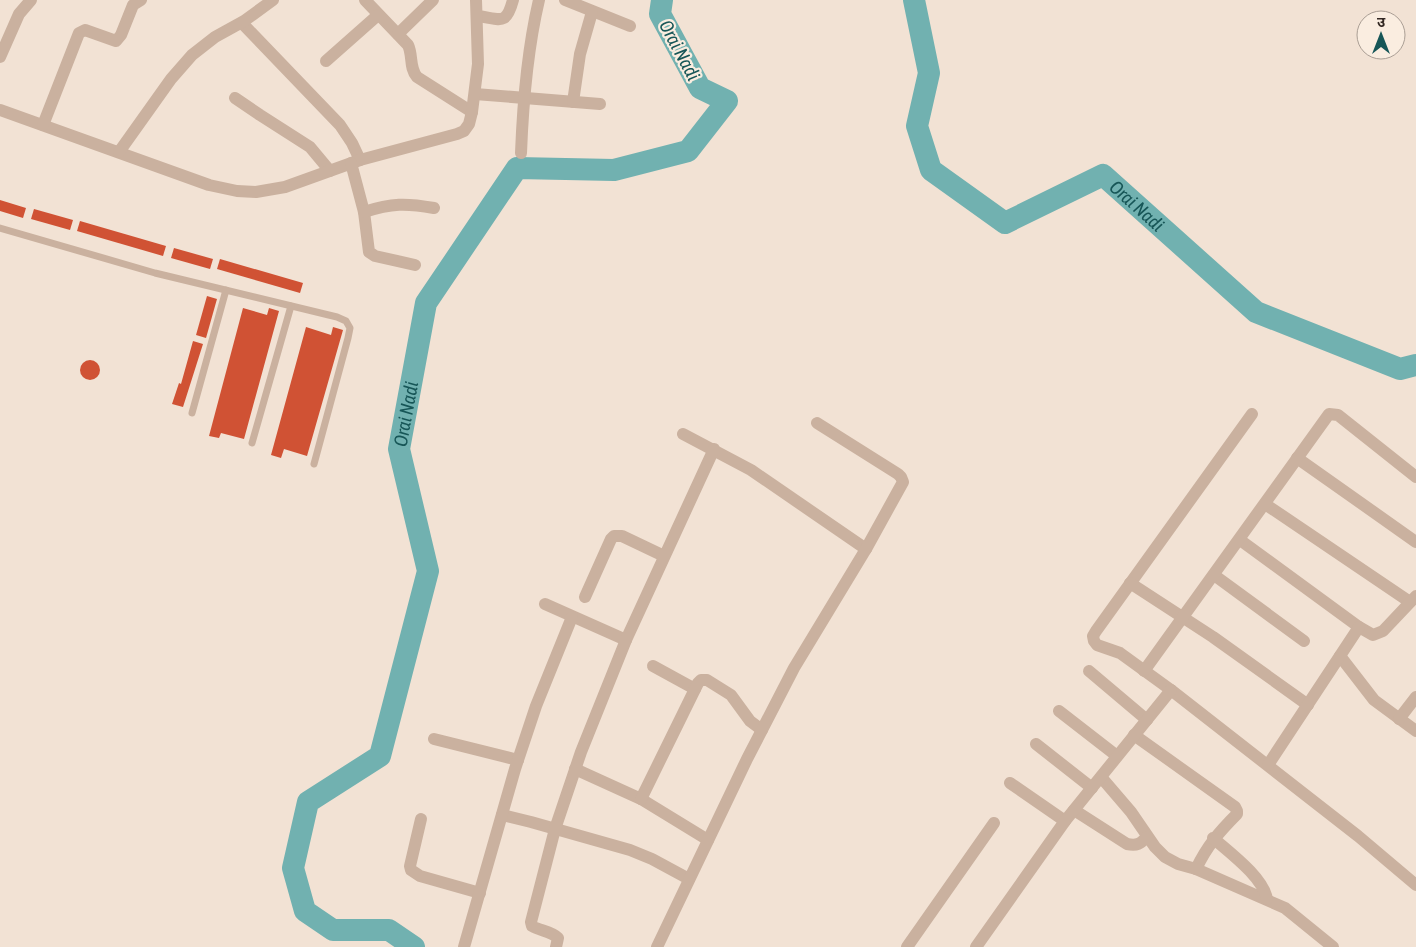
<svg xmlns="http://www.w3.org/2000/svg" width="1416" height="947" viewBox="0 0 1416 947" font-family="'Asap Condensed','Noto Sans Devanagari',sans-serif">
<rect width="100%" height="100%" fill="#f2e2d4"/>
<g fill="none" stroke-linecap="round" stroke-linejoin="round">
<!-- river -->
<g stroke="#71b1b0" stroke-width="22">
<path id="s1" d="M 914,0 L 929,73 L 917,126 L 931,170 L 1005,223 L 1103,175 L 1256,312 L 1400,369 L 1416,365"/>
<path id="s2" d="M 414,947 L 389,930 L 333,930 L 305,911 L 293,868 L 308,802 L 380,756 L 428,571 L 399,449 L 426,303 L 517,168 L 614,170 L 688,151 L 727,101 L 700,88 L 660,14 L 662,0"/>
</g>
</g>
<!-- building -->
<g fill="#d05234">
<path d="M 0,200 L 26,208 L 23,218 L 0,211 Z"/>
<path d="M 34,209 L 73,220 L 70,230 L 31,219 Z"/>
<path d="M 80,221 L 166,246 L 163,256 L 77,231 Z"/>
<path d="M 174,248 L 213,259 L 210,269 L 171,258 Z"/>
<path d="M 220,259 L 303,283 L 300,293 L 217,269 Z"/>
<path d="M 207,296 L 217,299 L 206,338 L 196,335 Z"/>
<path d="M 243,308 L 267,315 L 269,308 L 279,311 L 244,439 L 221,433 L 219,438 L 209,436 Z"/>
<path d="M 306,327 L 331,335 L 333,327 L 343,330 L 307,456 L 284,449 L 281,458 L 271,455 Z"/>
<path d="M 193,341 L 203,344 L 183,407 L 172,404 L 179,383 L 181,384 Z"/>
<circle cx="90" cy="370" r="10"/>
</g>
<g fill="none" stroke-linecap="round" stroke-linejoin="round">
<!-- service -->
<g stroke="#cab19f" stroke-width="7">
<path d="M 0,228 L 155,273 L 337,317 L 346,321 L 350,328 L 348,338 L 314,464"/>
<path d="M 192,413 L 226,290"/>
<path d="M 252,443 L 291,306"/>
</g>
<!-- minor -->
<g stroke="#cab19f" stroke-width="12">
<path d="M 365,0 L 408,45 C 413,55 409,68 417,77 L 472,112"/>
<path d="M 565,0 L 630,26"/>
<path d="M 478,16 C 501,19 506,26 513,0"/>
<path d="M 242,23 L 340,125 L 352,143 L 360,160"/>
<path d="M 398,34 L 433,0"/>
<path d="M 0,57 L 19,14 L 31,0"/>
<path d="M 326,61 L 378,15"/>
<path d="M 475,94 L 600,104"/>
<path d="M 235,98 L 260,115 L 310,147 L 330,171"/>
<path d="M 573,102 L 580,54 L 592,12"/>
<path d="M 0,110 L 209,185 L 237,191 L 256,192 L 285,187 L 360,160 L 457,134 L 464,131 L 469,124 L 472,112 L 478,64 L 476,0"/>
<path d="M 43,125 L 79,33 L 85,30 L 116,41 L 121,35 L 133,5 L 141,0"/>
<path d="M 119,152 L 171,79 L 192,55 L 215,37 L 244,21 L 273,0"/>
<path d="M 521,153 C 523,101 527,51 539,0"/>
<path d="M 351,163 L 364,212 L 369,252 L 375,256 L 415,265"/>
<path d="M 364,212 C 392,203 406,203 434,208"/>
<path d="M 1252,414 L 1096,631 L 1093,636 L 1094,641 L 1097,645 L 1120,653 L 1171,690 L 1358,836 L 1416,885"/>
<path d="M 683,434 L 751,470 L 866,549"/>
<path d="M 1297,458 L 1416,542"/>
<path d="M 1265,504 L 1410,602"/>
<path d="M 1240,540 L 1359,627 L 1373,635 L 1383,631 L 1416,596"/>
<path d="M 1214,575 L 1304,641"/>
<path d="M 1130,583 L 1213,637 L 1308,705"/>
<path d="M 585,597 L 611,539 L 614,536 L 622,536 L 664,556"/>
<path d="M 545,604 L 626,640"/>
<path d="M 1340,656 L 1374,700 L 1416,731"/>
<path d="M 653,666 L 695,689"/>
<path d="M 1089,671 L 1147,720"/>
<path d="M 1144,671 L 1329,414 L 1338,415 L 1416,477"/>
<path d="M 1059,711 L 1117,756"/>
<path d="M 1399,719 L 1416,697"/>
<path d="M 1134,735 L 1235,807 L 1237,811 L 1237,814 C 1219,832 1207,846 1196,869"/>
<path d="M 434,739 L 518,760"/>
<path d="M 1036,744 L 1092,788"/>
<path d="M 1268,765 L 1359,627"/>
<path d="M 575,769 L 641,799 L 708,840"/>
<path d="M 1101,777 L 1131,812 L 1155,847 L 1165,857 L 1178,864 L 1196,869 L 1285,908 L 1333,947"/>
<path d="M 1010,783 L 1065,821"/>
<path d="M 641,799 L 698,683 L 701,680 L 707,680 L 731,695 L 750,721 L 762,730"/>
<path d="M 1074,810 L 1127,844 C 1137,846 1140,844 1147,837"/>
<path d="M 502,815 L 531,822 L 630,850 L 652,859 L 689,879"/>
<path d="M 421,819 L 410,866 L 411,870 L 420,876 L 480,893"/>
<path d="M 1213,838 C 1230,853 1263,877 1267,899"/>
<path d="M 464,947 L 515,769 L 536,706 L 572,617"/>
<path d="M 556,947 L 558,938 C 551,931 540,931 532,926 L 531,922 L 555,829 L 581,752 L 626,640 L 714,449"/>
<path d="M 657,947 L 747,759 L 794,668 L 866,549 L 903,482 L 901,477 L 898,474 L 817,423"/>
<path d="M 907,947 L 994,823"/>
<path d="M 976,947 L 1065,821 L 1171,690"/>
</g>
</g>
<g text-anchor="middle" stroke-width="4.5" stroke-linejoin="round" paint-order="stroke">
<!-- water labels -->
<g font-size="19" font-style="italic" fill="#175657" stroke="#faede0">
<text transform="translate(680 50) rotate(62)" y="7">Orai Nadi</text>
<text dy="7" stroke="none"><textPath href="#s1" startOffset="421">Orai Nadi</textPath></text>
<text dy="7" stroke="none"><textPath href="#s2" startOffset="670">Orai Nadi</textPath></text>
</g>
</g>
<!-- north arrow -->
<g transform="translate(1381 35)"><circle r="24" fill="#faede0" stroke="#aa9e94"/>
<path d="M0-4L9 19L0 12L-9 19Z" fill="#175657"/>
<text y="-8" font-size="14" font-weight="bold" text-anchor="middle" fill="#332823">उ</text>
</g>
</svg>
